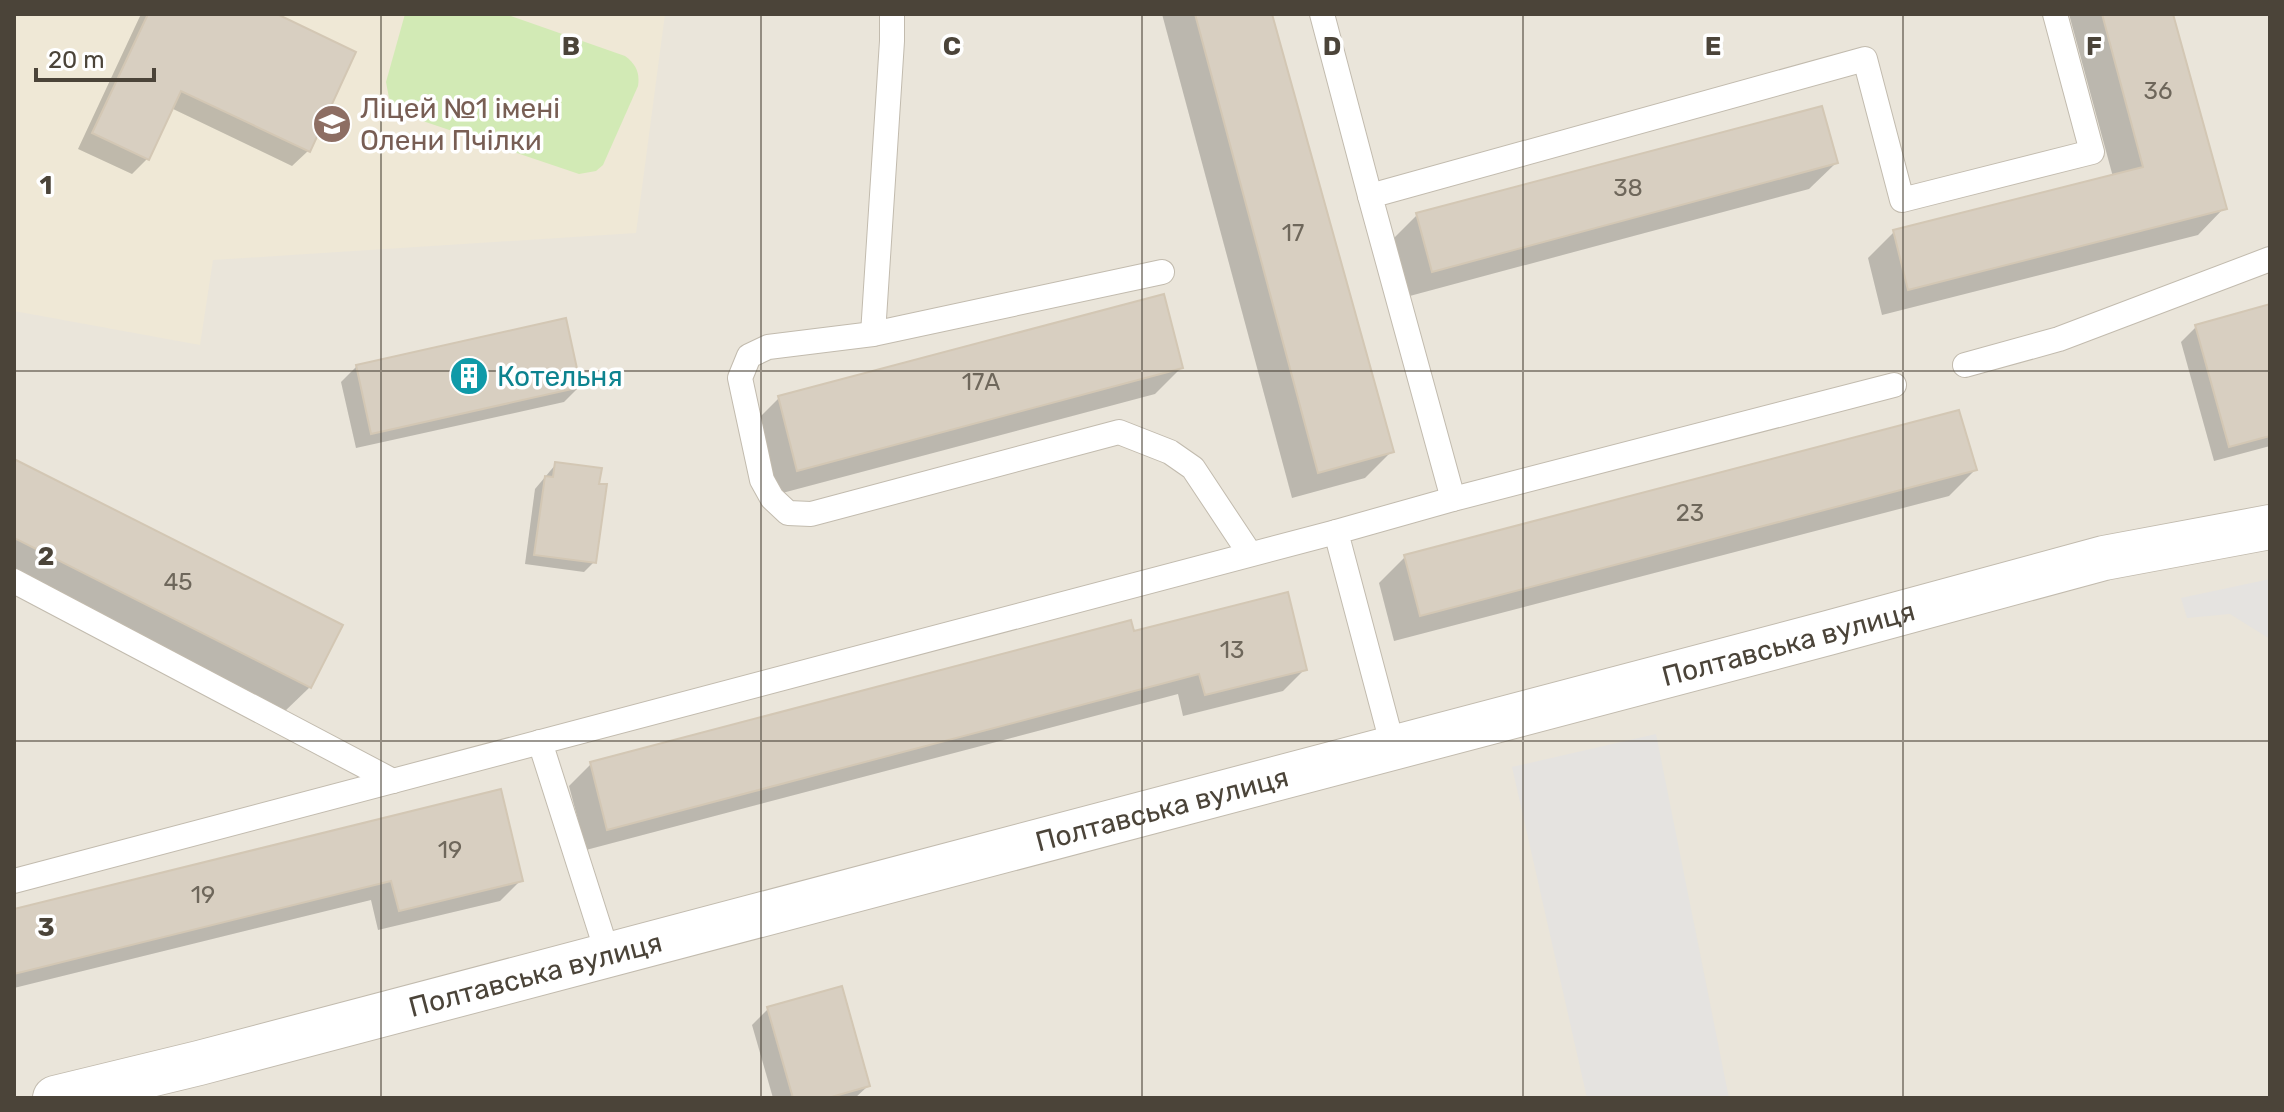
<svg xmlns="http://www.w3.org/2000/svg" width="2284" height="1112" viewBox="0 0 2284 1112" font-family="Rubik,sans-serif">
<rect width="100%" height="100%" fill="#f6f3ec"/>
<!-- residential -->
<rect fill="#eae5da" x="14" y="14" width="2256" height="1084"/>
<!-- education -->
<path fill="#efe8d6" d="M 14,14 L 665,14 L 636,233 L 213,260 L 200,345 L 14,311 Z"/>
<!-- green -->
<path fill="#d2eab5" d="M 405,14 L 505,14 L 625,56 C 636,64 640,73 638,86 L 603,165 L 596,171 L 579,174 L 405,115 L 389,98 L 386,82 Z"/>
<!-- parking -->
<g fill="#e5e3e0">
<path d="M 2270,579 L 2270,639 L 2230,614 L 2187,618 L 2181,598 Z"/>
<path d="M 1656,734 L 1729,1098 L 1587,1098 L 1512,767 Z"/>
</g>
<!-- shadow -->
<g fill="#0003">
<path d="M 141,14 L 272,14 L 308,151 L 292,166 L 171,108 L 147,159 L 132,174 L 78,149 Z"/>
<path d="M 1162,14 L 1270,14 L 1391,452 L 1365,478 L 1292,498 Z"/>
<path d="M 2069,14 L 2171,14 L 2224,208 L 2198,235 L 1882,315 L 1868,258 L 1894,232 L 2113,177 Z"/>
<path d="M 1836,163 L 1809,189 L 1406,297 L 1391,241 L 1417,215 Z"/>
<path d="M 2270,306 L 2270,446 L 2214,461 L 2181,342 L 2196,327 Z"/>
<path d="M 357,366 L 579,387 L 564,402 L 356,448 L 341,382 Z"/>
<path d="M 1181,368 L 1155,394 L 771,496 L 753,424 L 779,398 Z"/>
<path d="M 14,461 L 310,687 L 283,713 L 14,577 Z"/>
<path d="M 556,464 L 597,486 L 594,562 L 584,572 L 525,564 L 535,489 Z"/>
<path d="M 1975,470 L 1949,496 L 1394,641 L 1379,583 L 1405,557 Z"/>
<path d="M 1132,633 L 1305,669 L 1283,691 L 1183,716 L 1178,694 L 586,850 L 569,786 L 591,764 Z"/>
<path d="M 500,792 L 521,880 L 500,901 L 378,930 L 371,900 L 14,988 L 14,911 Z"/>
<path d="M 768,1009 L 868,1086 L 855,1098 L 773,1098 L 752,1025 Z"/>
</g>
<!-- building -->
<g fill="#d8cfc1" stroke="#d3c7b4" stroke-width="2">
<path d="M 148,14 L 277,14 L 356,52 L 310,152 L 181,91 L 149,160 L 92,133 Z"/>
<path d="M 1195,14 L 1272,14 L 1394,452 L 1318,473 Z"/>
<path d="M 2102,14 L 2173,14 L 2227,209 L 1908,290 L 1893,230 L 2143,167 Z"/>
<path d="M 1822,106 L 1838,163 L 1432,272 L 1416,213 Z"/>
<path d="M 1164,294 L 1183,368 L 797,471 L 778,396 Z"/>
<path d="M 2270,304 L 2270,436 L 2229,447 L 2195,325 Z"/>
<path d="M 566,318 L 581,387 L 371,434 L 356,365 Z"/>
<path d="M 1959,410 L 1977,470 L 1420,616 L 1404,555 Z"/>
<path d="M 14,459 L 343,625 L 311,688 L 14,538 Z"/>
<path d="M 555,462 L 602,468 L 599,484 L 607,484 L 596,563 L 534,555 L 545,476 L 553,477 Z"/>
<path d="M 1288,592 L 1307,670 L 1205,695 L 1199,674 L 607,830 L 590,762 L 1131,620 L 1134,631 Z"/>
<path d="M 501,789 L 523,881 L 399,911 L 391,881 L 14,974 L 14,909 Z"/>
<path d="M 842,986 L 870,1086 L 828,1098 L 793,1098 L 767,1007 Z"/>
</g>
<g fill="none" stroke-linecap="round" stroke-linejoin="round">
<defs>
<g id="service">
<path d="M 1322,14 L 1370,196"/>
<path d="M 1162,272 L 873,334 L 768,347 L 749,356 L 740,378 L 762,480 L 772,498 L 788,513 L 811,514 L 1119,432 L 1170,452 L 1193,468 L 1250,554"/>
<path d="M 873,334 L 892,41 L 892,14"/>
<path d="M 1965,365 L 2059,339 L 2270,259"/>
<path d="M 1453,499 L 1894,385"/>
<path d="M 14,581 L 393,781"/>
<path d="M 540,742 L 608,955"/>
<path d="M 1393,747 L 1336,532 L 1453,499 L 1370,196 L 1865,59 L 1902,200 L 2092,152 L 2055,14"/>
<path d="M 14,881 L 1336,532"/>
</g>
<g id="minor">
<path id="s1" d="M 55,1098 L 199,1063 L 1828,633 L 2104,558 L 2270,527"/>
</g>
</defs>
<!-- service casing -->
<use href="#service" stroke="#c2bbae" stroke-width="26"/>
<!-- minor casing -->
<use href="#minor" stroke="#c2bbae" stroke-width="46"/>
<!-- service -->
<use href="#service" stroke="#fff" stroke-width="24"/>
<!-- minor -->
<use href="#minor" stroke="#fff" stroke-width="44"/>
</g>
<!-- grid -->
<path fill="none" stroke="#4b4439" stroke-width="2" stroke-opacity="0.55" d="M 381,14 L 381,1098M 761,14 L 761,1098M 1142,14 L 1142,1098M 1523,14 L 1523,1098M 1903,14 L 1903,1098M 14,371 L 2270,371M 14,741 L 2270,741"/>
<!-- icons -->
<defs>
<symbol id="school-disc" viewBox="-11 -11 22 22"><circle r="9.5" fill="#8d6e63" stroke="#fff"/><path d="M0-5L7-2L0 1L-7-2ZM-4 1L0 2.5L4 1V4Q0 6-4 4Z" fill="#fff"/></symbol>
<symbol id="building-disc" viewBox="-11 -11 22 22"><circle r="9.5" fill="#0f9aa8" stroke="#fff"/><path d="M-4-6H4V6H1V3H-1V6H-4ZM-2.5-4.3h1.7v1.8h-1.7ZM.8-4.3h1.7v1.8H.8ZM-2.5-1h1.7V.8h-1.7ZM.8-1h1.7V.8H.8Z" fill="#fff"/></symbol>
</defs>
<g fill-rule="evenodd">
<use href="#school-disc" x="310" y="102" width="44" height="44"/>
<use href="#building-disc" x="447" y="354" width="44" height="44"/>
</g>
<g text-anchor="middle" stroke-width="7" stroke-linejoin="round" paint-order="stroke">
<!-- number labels -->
<g font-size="24" fill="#6e675b">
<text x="2158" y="99">36</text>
<text x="1628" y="196">38</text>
<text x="1293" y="241">17</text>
<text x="981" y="390">17А</text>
<text x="1690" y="521">23</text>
<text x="178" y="590">45</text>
<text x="1232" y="658">13</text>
<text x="450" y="858">19</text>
<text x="203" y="903">19</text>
</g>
<!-- education labels -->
<g font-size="28" fill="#785e54" stroke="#fff" text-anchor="start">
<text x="360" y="118">Ліцей №1 імені<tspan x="360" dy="32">Олени Пчілки</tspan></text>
</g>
<!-- culture labels -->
<g font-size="28" fill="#0d838f" stroke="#fff" text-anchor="start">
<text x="497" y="386">Котельня</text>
</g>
<!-- street labels -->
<g font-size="28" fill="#4b4439" stroke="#fff">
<text dy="10" stroke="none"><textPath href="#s1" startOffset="1792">Полтавська вулиця</textPath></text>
<text dy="10" stroke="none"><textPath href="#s1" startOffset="1144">Полтавська вулиця</textPath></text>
<text dy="10" stroke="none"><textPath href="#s1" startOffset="496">Полтавська вулиця</textPath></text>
</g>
</g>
<g font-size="26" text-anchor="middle" font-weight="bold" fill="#4b4439" stroke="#fff" stroke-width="7" stroke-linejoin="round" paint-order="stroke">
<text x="571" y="55">B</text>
<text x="952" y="55">C</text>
<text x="1332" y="55">D</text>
<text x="1713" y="55">E</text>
<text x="2094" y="55">F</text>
<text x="46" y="194">1</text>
<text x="46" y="565">2</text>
<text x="46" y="936">3</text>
</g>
<!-- border -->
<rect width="2284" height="1112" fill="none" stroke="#4b4439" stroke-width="32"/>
<!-- scale -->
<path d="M36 68v12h118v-12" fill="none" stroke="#4b4439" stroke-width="4"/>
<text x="48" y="68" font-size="24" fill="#4b4439" stroke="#ffffff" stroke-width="6" paint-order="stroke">20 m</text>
</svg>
